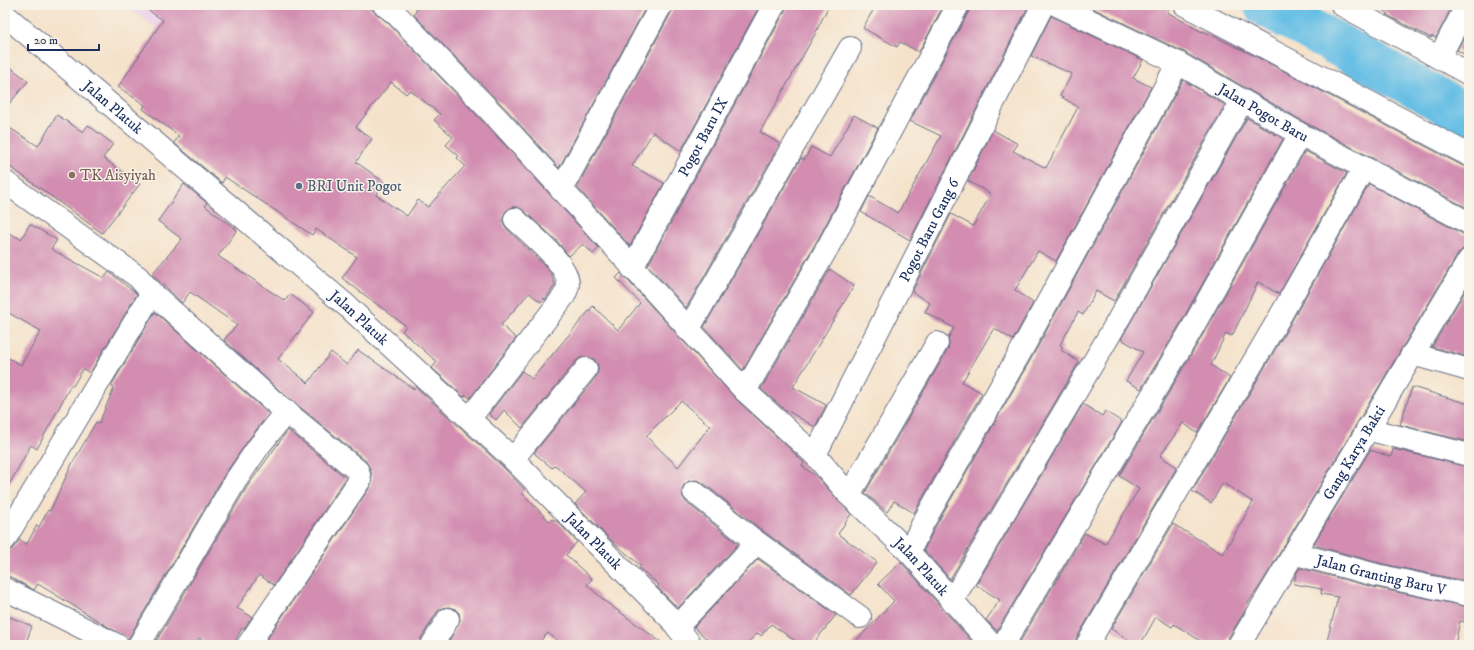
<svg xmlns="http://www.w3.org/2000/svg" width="1474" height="650" viewBox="0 0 1474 650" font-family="'IM FELL DW Pica',serif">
<rect width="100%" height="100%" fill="#f7f3e8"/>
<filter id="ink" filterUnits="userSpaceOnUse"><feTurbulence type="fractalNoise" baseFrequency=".025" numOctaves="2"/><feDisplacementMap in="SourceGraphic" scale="8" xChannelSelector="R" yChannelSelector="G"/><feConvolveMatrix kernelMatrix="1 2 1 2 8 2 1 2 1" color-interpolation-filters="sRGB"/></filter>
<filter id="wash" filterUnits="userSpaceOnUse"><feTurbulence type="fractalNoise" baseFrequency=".012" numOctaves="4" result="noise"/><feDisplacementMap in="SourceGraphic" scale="16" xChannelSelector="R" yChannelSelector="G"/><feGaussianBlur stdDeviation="0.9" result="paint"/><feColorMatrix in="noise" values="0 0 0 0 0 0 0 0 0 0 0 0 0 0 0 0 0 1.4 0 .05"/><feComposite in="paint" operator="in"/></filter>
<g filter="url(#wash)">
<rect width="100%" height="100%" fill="#f5e2ca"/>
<!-- built -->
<path fill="#edd1e9" d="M 125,5 L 180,5 L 163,33 Z"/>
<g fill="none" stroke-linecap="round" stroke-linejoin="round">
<!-- river -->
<path stroke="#68bfe5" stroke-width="43" d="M 1265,5 L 1469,116"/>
</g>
<g id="blocks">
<!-- building -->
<g fill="#d28db1" fill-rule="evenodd">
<path d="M 140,5 L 366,5 L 388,23 L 489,128 L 599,248 L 593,254 L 583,244 L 569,256 L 556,240 L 523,210 L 518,207 L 512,207 L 506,211 L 503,216 L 503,222 L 506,228 L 545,266 L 551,274 L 555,285 L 545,300 L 544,298 L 541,302 L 529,293 L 501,325 L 516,338 L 470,398 L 466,395 L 464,397 L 432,368 L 437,362 L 402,331 L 406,326 L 342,278 L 357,257 L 316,229 L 312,235 L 225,177 L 222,183 L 174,143 L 179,136 L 143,109 L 145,105 L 118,87 L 163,20 ZM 391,82 L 406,94 L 410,90 L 440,114 L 434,120 L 453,137 L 446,145 L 459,156 L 457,158 L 465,166 L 428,207 L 418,200 L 407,216 L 376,195 L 384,182 L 356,162 L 372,139 L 356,127 Z"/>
<path d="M 419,5 L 647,5 L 559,168 L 507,110 L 414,15 Z"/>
<path d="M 673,5 L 760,5 L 681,151 L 653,132 L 632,166 L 664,183 L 630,246 L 577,187 L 672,11 Z"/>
<path d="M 786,5 L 829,5 L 814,36 L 760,132 L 780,144 L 686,308 L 648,265 L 785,11 Z"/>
<path d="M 876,5 L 931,5 L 941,10 L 919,52 L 900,42 L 897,47 L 863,28 Z"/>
<path d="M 970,5 L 1029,5 L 910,240 L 861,212 L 869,196 L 898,213 L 941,136 L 910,121 L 969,11 Z"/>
<path d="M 1086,5 L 1170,5 L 1167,12 L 1202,32 L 1203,31 L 1255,56 L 1463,166 L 1469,167 L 1469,209 L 1306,123 L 1184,52 Z"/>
<path d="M 1374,5 L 1446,5 L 1451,8 L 1436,38 L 1432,36 L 1431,38 L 1387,15 L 1388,13 Z"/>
<path d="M 1051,16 L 1143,60 L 1133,78 L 1151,87 L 1056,261 L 1038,251 L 1015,290 L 1033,303 L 1013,340 L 994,328 L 962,382 L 982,393 L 914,513 L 894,501 L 887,512 L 865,493 L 948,349 L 949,343 L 948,338 L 954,328 L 925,312 L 930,303 L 912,292 L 951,214 L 973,226 L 991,194 L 968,181 L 993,130 L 1018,144 L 1013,151 L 1046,168 L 1078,107 L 1060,96 L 1072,74 L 1031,56 Z"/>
<path d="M 1469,28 L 1469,57 L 1457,50 Z"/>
<path d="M 5,63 L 28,81 L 5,109 Z"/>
<path d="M 1183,80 L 1225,105 L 1114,301 L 1096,291 L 1083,315 L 1078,312 L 1060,345 L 1063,347 L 1061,350 L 1079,362 L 950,579 L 924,550 L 934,529 L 1032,357 Z"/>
<path d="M 57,115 L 83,132 L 88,125 L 113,144 L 103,158 L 140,184 L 102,233 L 5,163 L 5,125 L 38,146 Z"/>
<path d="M 854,115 L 878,128 L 818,239 L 743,370 L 704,327 L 801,158 L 804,160 L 811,147 L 830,157 Z"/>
<path d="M 1247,118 L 1283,139 L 1179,326 L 1141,389 L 1126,381 L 1143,352 L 1121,339 Z"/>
<path d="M 1305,151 L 1347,173 L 1279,294 L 1258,282 L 1232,336 L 1226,333 L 1211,365 L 1230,378 L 1197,433 L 1183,423 L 1160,456 L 1177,467 L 1076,639 L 1075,645 L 1018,645 L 1085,533 L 1105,544 L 1139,489 L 1119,476 L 1201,338 Z"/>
<path d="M 184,184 L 207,203 L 205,206 L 237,230 L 218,256 L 285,301 L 290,294 L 314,312 L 278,359 L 308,383 L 331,352 L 347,365 L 358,350 L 414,389 L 416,387 L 502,466 L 525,490 L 522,493 L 550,522 L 552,519 L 558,522 L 577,542 L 566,555 L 592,579 L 587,585 L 606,602 L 665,645 L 563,645 L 548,633 L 536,645 L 447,645 L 460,620 L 459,613 L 455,609 L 448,607 L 442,608 L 437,612 L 421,638 L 420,645 L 263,645 L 370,487 L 372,477 L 370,468 L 366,461 L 280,391 L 224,340 L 237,325 L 190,292 L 182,303 L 152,274 L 182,239 L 158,221 Z"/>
<path d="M 1369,184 L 1463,234 L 1469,235 L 1469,248 L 1463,249 L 1458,254 L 1263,581 L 1246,606 L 1247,607 L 1224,645 L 1207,645 L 1174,624 L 1172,627 L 1156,617 L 1140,645 L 1138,645 L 1111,629 L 1173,524 L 1223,554 L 1253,502 L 1223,483 L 1211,503 L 1192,491 L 1289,326 Z"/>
<path d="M 30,224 L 57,240 L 51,249 L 104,278 L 109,272 L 137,294 L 90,373 L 83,369 L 73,386 L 71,385 L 37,449 L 31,445 L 5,492 L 5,356 L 21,365 L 41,331 L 5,311 L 5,231 L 21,239 Z"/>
<path d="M 830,269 L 854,286 L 793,387 L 826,405 L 815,427 L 783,408 L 761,389 Z"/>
<path d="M 621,273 L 736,399 L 793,452 L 804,463 L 802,466 L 816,476 L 851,514 L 838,534 L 877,562 L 851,595 L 763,531 L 702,482 L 696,480 L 689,481 L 684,485 L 682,490 L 683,497 L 686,502 L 738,544 L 678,608 L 657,587 L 659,585 L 639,568 L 641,566 L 613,542 L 575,504 L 586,492 L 555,465 L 552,468 L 534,453 L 596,377 L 598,371 L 598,365 L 594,359 L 588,357 L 582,357 L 576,361 L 522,428 L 504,410 L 496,420 L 489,414 L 522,371 L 532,379 L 593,306 L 618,330 L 640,303 L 616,278 ZM 681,401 L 710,426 L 678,467 L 646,436 Z"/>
<path d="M 1469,284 L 1469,357 L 1432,347 Z"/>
<path d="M 155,312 L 269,414 L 249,439 L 225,474 L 128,639 L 38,584 L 34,590 L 5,574 L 5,551 L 11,550 L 19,540 L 27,544 L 37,525 L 39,527 L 48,510 L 50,511 L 72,464 L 96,422 L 99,423 L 114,388 L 111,386 Z"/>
<path d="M 1412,387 L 1469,404 L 1469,442 L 1400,425 Z"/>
<path d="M 1083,404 L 1102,416 L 1105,411 L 1122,422 L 997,631 L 986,620 L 1000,600 L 976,585 Z"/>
<path d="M 288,430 L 346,478 L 274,585 L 259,575 L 237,608 L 252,617 L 244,629 L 242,628 L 233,645 L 211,645 L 199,638 L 195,645 L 154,645 L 247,487 Z"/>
<path d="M 1393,449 L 1469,467 L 1469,582 L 1379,563 L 1313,545 L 1370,450 L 1391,457 Z"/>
<path d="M 758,559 L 836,615 L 812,645 L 801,645 L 771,624 L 761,636 L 758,633 L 745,645 L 713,645 L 694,627 Z"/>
<path d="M 901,562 L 941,607 L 975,645 L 852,645 L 894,601 L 878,584 Z"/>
<path d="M 1300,568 L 1373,587 L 1469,607 L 1469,623 L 1460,621 L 1455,645 L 1326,645 L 1338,597 L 1321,594 L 1322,589 L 1294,584 L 1296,574 Z"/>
<path d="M 5,615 L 32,626 L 25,645 L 5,645 Z"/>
</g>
</g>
</g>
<g filter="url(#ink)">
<use href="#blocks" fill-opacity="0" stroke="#676e84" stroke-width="1"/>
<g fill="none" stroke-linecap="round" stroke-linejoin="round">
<defs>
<g id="minor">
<path id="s1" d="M 384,5 L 396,14 L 498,119 L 745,391 L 815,455 L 849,495 L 909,552 L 992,645"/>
<path id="s2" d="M 1057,5 L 1178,63 L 1300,134 L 1469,223"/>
<path d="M 1185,5 L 1469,155"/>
<path d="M 1342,5 L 1469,74"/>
<path id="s3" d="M 5,15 L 347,306 L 513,459 L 671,619 L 691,645"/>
<path d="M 1439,58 L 1467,5"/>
<path d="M 5,182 L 138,277 L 152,293 L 272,400 L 358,471 L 360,480 L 248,645"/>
<path d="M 561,190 L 661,5"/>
<path id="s4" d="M 632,268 L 774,5"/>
<path d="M 688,330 L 850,48"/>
<path d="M 1412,354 L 1469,370"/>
<path d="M 745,391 L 829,245 L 958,5"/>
<path d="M 470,418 L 564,296 C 566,292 568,288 568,284 C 568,263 529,233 515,219"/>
<path d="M 1367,429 L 1469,455"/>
<path id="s5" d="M 815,455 L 1043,5"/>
<path d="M 513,459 L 586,369"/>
<path d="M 694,492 L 755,541"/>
<path d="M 849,495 L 937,343"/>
<path d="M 5,539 L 152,293"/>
<path d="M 909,552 L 923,523 L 1021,351 L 1178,63"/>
<path id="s6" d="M 1293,553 L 1376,575 L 1469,595"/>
<path d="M 5,589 L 117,645"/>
<path d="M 952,601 L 1109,336 L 1242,101"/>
<path d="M 677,627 L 748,552 L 755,541 L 860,617"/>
<path d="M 139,645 L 236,480 L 259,446 L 287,411"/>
<path d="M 432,645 L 448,619"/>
<path d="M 1003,645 L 1190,332 L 1300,134"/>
<path d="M 1087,645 L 1278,320 L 1364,168"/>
<path id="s7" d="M 1239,645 L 1469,260"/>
</g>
</defs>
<!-- minor casing -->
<use href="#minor" stroke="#676e84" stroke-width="24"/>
<!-- minor -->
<use href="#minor" stroke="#fff" stroke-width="22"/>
</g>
</g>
<!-- markers -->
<circle fill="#8d6e63" stroke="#f7f3e8" stroke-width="1.5" cx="72" cy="175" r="4"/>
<circle fill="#5c6f8a" stroke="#f7f3e8" stroke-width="1.5" cx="299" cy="186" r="4"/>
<g text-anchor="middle" stroke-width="3" stroke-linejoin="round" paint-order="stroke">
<!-- street labels -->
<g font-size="15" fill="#1b2f5e" stroke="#f7f3e8">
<text dy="5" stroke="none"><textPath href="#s3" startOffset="142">Jalan Platuk</textPath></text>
<text dy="5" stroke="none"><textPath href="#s2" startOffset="233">Jalan Pogot Baru</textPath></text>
<text dy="5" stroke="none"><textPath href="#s4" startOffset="149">Pogot Baru IX</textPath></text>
<text dy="5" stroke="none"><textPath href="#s5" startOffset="252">Pogot Baru Gang 6</textPath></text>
<text dy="5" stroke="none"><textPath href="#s3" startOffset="466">Jalan Platuk</textPath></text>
<text dy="5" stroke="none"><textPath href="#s7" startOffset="224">Gang Karya Bakti</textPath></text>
<text dy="5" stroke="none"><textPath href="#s3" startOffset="790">Jalan Platuk</textPath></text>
<text dy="5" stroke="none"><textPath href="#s1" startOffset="778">Jalan Platuk</textPath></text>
<text dy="5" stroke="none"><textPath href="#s6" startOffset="91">Jalan Granting Baru V</textPath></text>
</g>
<!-- education labels -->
<g font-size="15" fill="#785e54" stroke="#f7f3e8" text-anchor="start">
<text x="80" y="180">TK Aisyiyah</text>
</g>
<!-- service labels -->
<g font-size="15" fill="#4e5e75" stroke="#f7f3e8" text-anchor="start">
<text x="307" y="191">BRI Unit Pogot</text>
</g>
</g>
<!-- margin -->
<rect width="1474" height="650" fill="none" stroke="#f7f3e8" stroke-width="20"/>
<!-- scale -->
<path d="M28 44v6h71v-6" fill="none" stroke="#1b2f5e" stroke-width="2"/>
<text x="34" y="44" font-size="12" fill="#1b2f5e" stroke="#f7f3e8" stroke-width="3" paint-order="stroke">20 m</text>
</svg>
